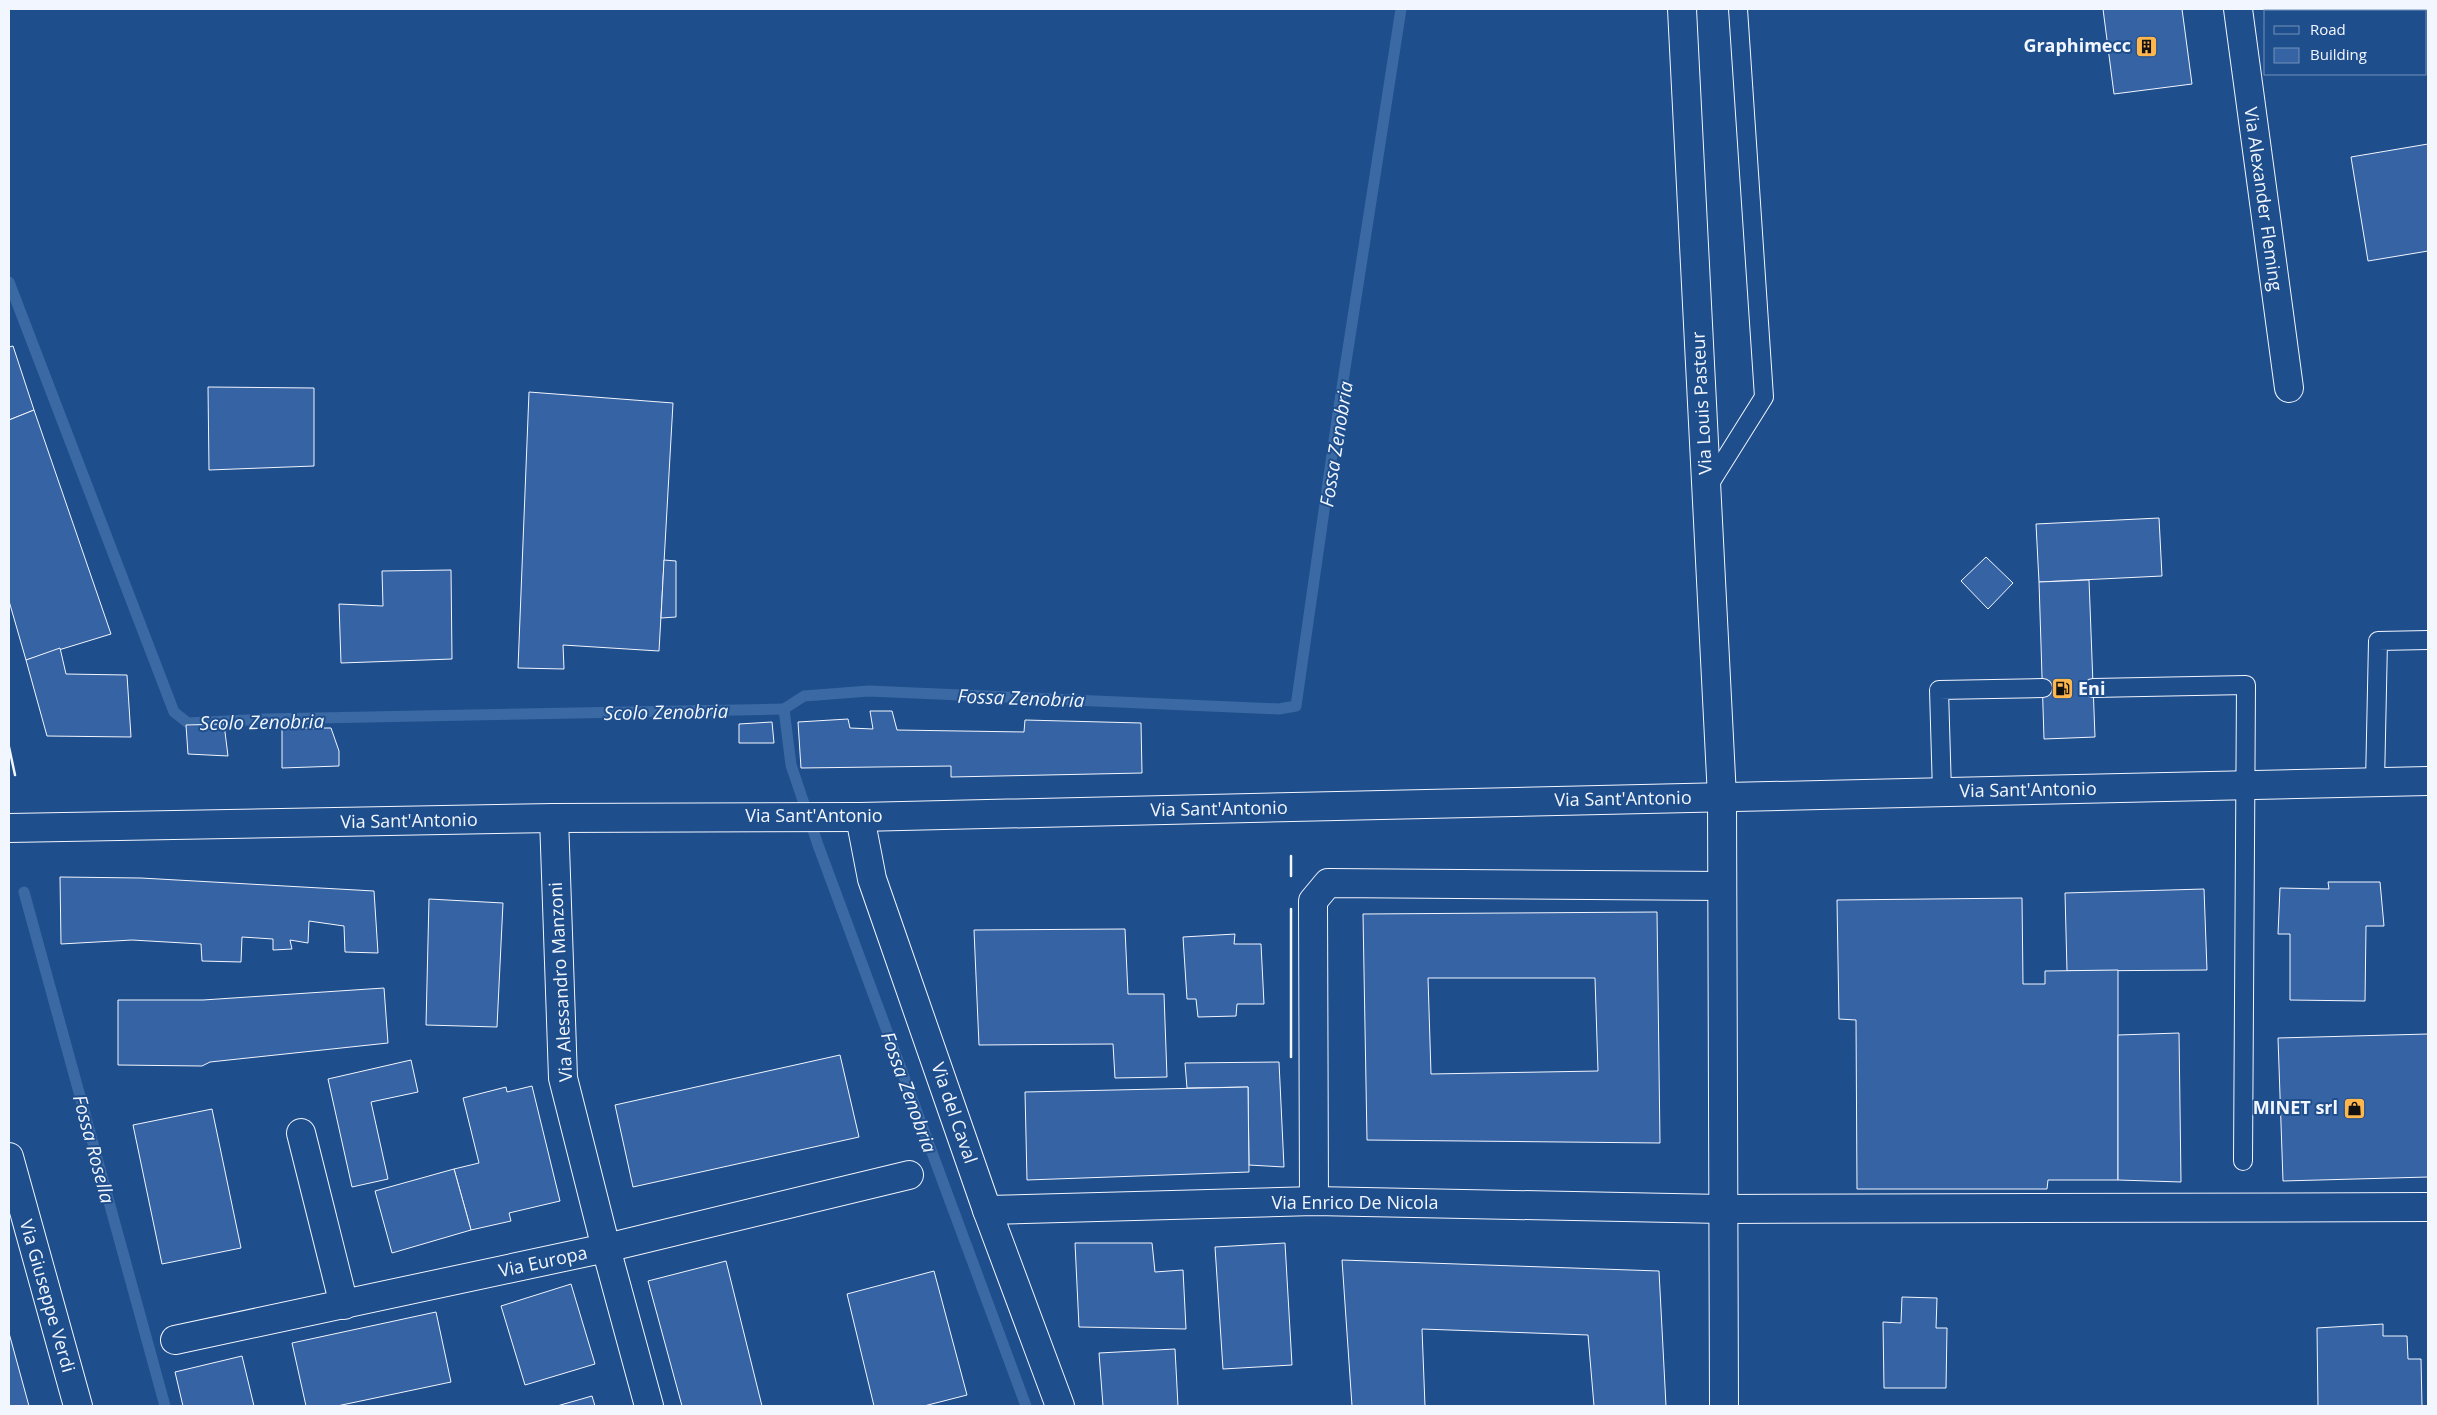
<svg xmlns="http://www.w3.org/2000/svg" width="2437" height="1415" viewBox="0 0 2437 1415" font-family="'Open Sans',sans-serif">
<rect width="100%" height="100%" fill="#1f4e8c"/>
<g fill="none" stroke-linecap="round" stroke-linejoin="round">
<!-- stream -->
<g stroke="#3b69a3" stroke-width="11">
<path d="M 9,282 L 174,712 L 188,723 L 264,719 L 784,709"/>
<path d="M 24,892 L 165,1406"/>
<path d="M 1026,1406 L 818,845 L 791,765 L 784,709 L 804,696 L 869,691 L 1279,709 L 1296,706 L 1338,413 L 1401,9"/>
</g>
</g>
<!-- building -->
<g fill="#3563a3" stroke="#f2f6ff" fill-rule="evenodd">
<path d="M 2103,9 L 2182,9 L 2192,84 L 2114,94 Z"/>
<path d="M 2428,144 L 2428,251 L 2368,261 L 2351,157 Z"/>
<path d="M 13,346 L 34,410 L 9,420 L 9,347 Z"/>
<path d="M 208,387 L 314,388 L 314,466 L 209,470 Z"/>
<path d="M 529,392 L 673,403 L 659,651 L 563,645 L 564,669 L 518,668 Z"/>
<path d="M 34,410 L 111,634 L 26,660 L 9,601 L 9,420 Z"/>
<path d="M 2159,518 L 2162,576 L 2039,582 L 2036,524 Z"/>
<path d="M 1986,557 L 2013,583 L 1988,609 L 1961,581 Z"/>
<path d="M 664,560 L 676,561 L 676,617 L 661,618 Z"/>
<path d="M 451,570 L 452,659 L 341,663 L 339,604 L 383,606 L 382,571 Z"/>
<path d="M 2089,580 L 2095,737 L 2044,739 L 2039,582 Z"/>
<path d="M 60,648 L 66,674 L 127,675 L 131,737 L 47,736 L 26,660 Z"/>
<path d="M 870,711 L 892,711 L 897,730 L 1024,732 L 1025,720 L 1141,723 L 1142,773 L 951,777 L 951,766 L 801,768 L 798,722 L 848,719 L 850,728 L 873,729 Z"/>
<path d="M 772,722 L 774,743 L 739,743 L 739,724 Z"/>
<path d="M 224,724 L 228,756 L 188,754 L 186,725 Z"/>
<path d="M 282,728 L 331,728 L 339,751 L 339,766 L 282,768 Z"/>
<path d="M 60,877 L 141,878 L 374,891 L 378,953 L 345,952 L 344,926 L 309,921 L 308,943 L 290,940 L 292,949 L 273,950 L 273,939 L 242,937 L 241,962 L 202,961 L 201,944 L 132,940 L 61,944 Z"/>
<path d="M 2328,882 L 2380,882 L 2384,926 L 2366,926 L 2365,1001 L 2290,1000 L 2290,934 L 2278,934 L 2280,888 L 2329,889 Z"/>
<path d="M 2204,889 L 2207,970 L 2067,971 L 2065,893 Z"/>
<path d="M 2022,898 L 2023,984 L 2045,984 L 2045,971 L 2118,970 L 2118,1180 L 2048,1180 L 2047,1189 L 1857,1189 L 1856,1020 L 1839,1019 L 1837,900 Z"/>
<path d="M 429,899 L 503,903 L 497,1027 L 426,1025 Z"/>
<path d="M 1657,912 L 1660,1143 L 1367,1140 L 1363,914 ZM 1428,978 L 1595,978 L 1598,1071 L 1431,1074 Z"/>
<path d="M 1125,929 L 1128,994 L 1164,994 L 1167,1077 L 1115,1078 L 1113,1044 L 979,1045 L 974,930 Z"/>
<path d="M 1235,934 L 1234,944 L 1261,944 L 1264,1004 L 1237,1004 L 1236,1016 L 1198,1017 L 1196,999 L 1187,999 L 1183,937 Z"/>
<path d="M 384,988 L 388,1043 L 210,1062 L 202,1066 L 118,1065 L 118,1000 L 203,1000 Z"/>
<path d="M 2179,1033 L 2181,1182 L 2118,1180 L 2118,1035 Z"/>
<path d="M 2428,1034 L 2428,1177 L 2283,1181 L 2278,1038 Z"/>
<path d="M 840,1055 L 859,1137 L 633,1187 L 615,1105 Z"/>
<path d="M 411,1060 L 418,1092 L 371,1102 L 388,1179 L 352,1187 L 328,1079 Z"/>
<path d="M 1279,1062 L 1284,1167 L 1249,1165 L 1248,1087 L 1187,1088 L 1185,1063 Z"/>
<path d="M 532,1086 L 560,1201 L 509,1213 L 511,1221 L 471,1230 L 454,1169 L 479,1163 L 463,1098 L 506,1087 L 507,1092 Z"/>
<path d="M 1248,1087 L 1249,1172 L 1027,1180 L 1025,1092 Z"/>
<path d="M 212,1109 L 241,1248 L 162,1264 L 133,1125 Z"/>
<path d="M 454,1169 L 471,1230 L 392,1253 L 375,1191 Z"/>
<path d="M 1075,1243 L 1152,1243 L 1155,1272 L 1183,1270 L 1186,1329 L 1079,1327 Z"/>
<path d="M 1285,1243 L 1292,1365 L 1223,1369 L 1215,1247 Z"/>
<path d="M 1342,1260 L 1659,1271 L 1666,1406 L 1594,1406 L 1588,1335 L 1422,1329 L 1425,1406 L 1352,1406 Z"/>
<path d="M 726,1261 L 762,1406 L 682,1406 L 648,1281 Z"/>
<path d="M 934,1271 L 967,1395 L 924,1406 L 874,1406 L 847,1294 Z"/>
<path d="M 571,1284 L 595,1364 L 525,1385 L 501,1306 Z"/>
<path d="M 1902,1297 L 1937,1298 L 1936,1328 L 1947,1328 L 1946,1388 L 1884,1388 L 1883,1322 L 1901,1323 Z"/>
<path d="M 436,1312 L 451,1382 L 337,1406 L 306,1406 L 292,1343 Z"/>
<path d="M 2383,1324 L 2383,1336 L 2407,1336 L 2408,1359 L 2421,1359 L 2422,1406 L 2318,1406 L 2317,1328 Z"/>
<path d="M 9,1333 L 29,1406 L 9,1406 Z"/>
<path d="M 1175,1349 L 1178,1406 L 1103,1406 L 1099,1353 Z"/>
<path d="M 242,1356 L 254,1406 L 183,1406 L 175,1372 Z"/>
<path d="M 592,1396 L 595,1406 L 557,1406 Z"/>
</g>
<g fill="none" stroke-linecap="round" stroke-linejoin="round">
<defs>
<g id="service">
<path d="M 1707,488 L 1764,397 L 1738,9"/>
<path d="M 2093,688 L 2246,685 L 2243,1161"/>
<path d="M 2375,783 L 2378,641 L 2428,640"/>
<path d="M 1942,792 L 1939,690 L 2043,688"/>
</g>
<g id="minor">
<path d="M 1682,9 L 1722,797 L 1724,1406"/>
<path d="M 2238,9 L 2289,388"/>
<path d="M 554,818 L 563,1078 L 606,1248 L 649,1406"/>
<path d="M 301,1133 L 344,1305"/>
<path d="M 1314,1201 L 1313,901 L 1328,883 L 1722,886"/>
<path d="M 987,1210 L 1314,1201 L 1722,1209 L 2428,1207"/>
<path d="M 175,1340 L 606,1248 L 909,1175"/>
</g>
<g id="tertiary">
<path d="M 860,817 L 872,879 L 987,1210 L 1060,1406"/>
<path d="M 9,1157 L 78,1406"/>
</g>
<path id="secondary" d="M 9,828 L 554,818 L 860,817 L 2428,781"/>
</defs>
<!-- service casing -->
<use href="#service" stroke="#f2f6ff" stroke-width="20"/>
<!-- minor casing -->
<use href="#minor" stroke="#f2f6ff" stroke-width="30"/>
<!-- tertiary casing -->
<use href="#tertiary" stroke="#f2f6ff" stroke-width="30"/>
<!-- secondary casing -->
<use href="#secondary" stroke="#f2f6ff" stroke-width="30"/>
<!-- service -->
<use href="#service" stroke="#1f4e8c" stroke-width="18"/>
<!-- minor -->
<use href="#minor" stroke="#1f4e8c" stroke-width="28"/>
<!-- tertiary -->
<use href="#tertiary" stroke="#1f4e8c" stroke-width="28"/>
<!-- secondary -->
<use href="#secondary" stroke="#1f4e8c" stroke-width="28"/>
<!-- wall -->
<g stroke="#f2f6ff" stroke-width="2.5">
<path d="M 9,747 L 15,775"/>
<path d="M 1291,876 L 1291,856"/>
<path d="M 1291,1057 L 1291,909"/>
</g>
</g>
<!-- icons -->
<defs>
<symbol id="building-square" viewBox="-11 -11 22 22"><rect x="-9" y="-9" width="18" height="18" rx="4" fill="#ffb74d" stroke="#1f4e8c"/><path d="M-4-6H4V6H1V3H-1V6H-4ZM-2.5-4.3h1.7v1.8h-1.7ZM.8-4.3h1.7v1.8H.8ZM-2.5-1h1.7V.8h-1.7ZM.8-1h1.7V.8H.8Z" fill="#111"/></symbol>
<symbol id="fuel-square" viewBox="-11 -11 22 22"><rect x="-9" y="-9" width="18" height="18" rx="4" fill="#ffb74d" stroke="#1f4e8c"/><path d="M-5.5-6h7V0h2V4h1.3V-2.5L3-4.5l.8-.8L6-3V5H2.5V1h-1V6h-7ZM-4.2-4.7v3.2H.2V-4.7Z" fill="#111"/></symbol>
<symbol id="shop-square" viewBox="-11 -11 22 22"><rect x="-9" y="-9" width="18" height="18" rx="4" fill="#ffb74d" stroke="#1f4e8c"/><path d="M-5-2.5h2.3a2.7 3.5 0 0 1 5.4 0H5L5.5 6h-11ZM-1.5-2.5h3a1.5 2.3 0 0 0-3 0Z" fill="#111"/></symbol>
</defs>
<g fill-rule="evenodd">
<use href="#building-square" x="2134" y="34" width="25" height="25"/>
<use href="#fuel-square" x="2050" y="676" width="25" height="25"/>
<use href="#shop-square" x="2342" y="1096" width="25" height="25"/>
</g>
<g text-anchor="middle" stroke-width="4" stroke-linejoin="round" paint-order="stroke">
<!-- poi labels -->
<g font-size="18" font-weight="bold" fill="#f2f6ff" stroke="#1f4e8c" text-anchor="end">
<text x="2131" y="52">Graphimecc</text>
<text x="2078" y="695" text-anchor="start">Eni</text>
<text x="2338" y="1114">MINET srl</text>
</g>
<!-- street labels -->
<g font-size="18" fill="#f2f6ff" stroke="#1f4e8c">
<text transform="translate(2263 199) rotate(82)" y="6">Via Alexander Fleming</text>
<text transform="translate(1702 403) rotate(-93)" y="6">Via Louis Pasteur</text>
<text transform="translate(2028 790) rotate(-1)" y="6">Via Sant'Antonio</text>
<text transform="translate(1623 799) rotate(-1)" y="6">Via Sant'Antonio</text>
<text transform="translate(1219 809) rotate(-1)" y="6">Via Sant'Antonio</text>
<text x="814" y="822">Via Sant'Antonio</text>
<text transform="translate(409 821) rotate(-1)" y="6">Via Sant'Antonio</text>
<text transform="translate(561 982) rotate(-93)" y="6">Via Alessandro Manzoni</text>
<text transform="translate(954 1113) rotate(71)" y="6">Via del Caval</text>
<text x="1355" y="1209">Via Enrico De Nicola</text>
<text transform="translate(543 1262) rotate(-12)" y="6">Via Europa</text>
<text transform="translate(47 1296) rotate(74)" y="6">Via Giuseppe Verdi</text>
</g>
<!-- water labels -->
<g font-size="19" font-style="italic" fill="#f2f6ff" stroke="#1f4e8c">
<text transform="translate(1336 444) rotate(-81)" y="7">Fossa Zenobria</text>
<text transform="translate(1021 698) rotate(2)" y="7">Fossa Zenobria</text>
<text transform="translate(666 712) rotate(-1)" y="7">Scolo Zenobria</text>
<text transform="translate(262 722) rotate(-1)" y="7">Scolo Zenobria</text>
<text transform="translate(909 1092) rotate(70)" y="7">Fossa Zenobria</text>
<text transform="translate(94 1149) rotate(75)" y="7">Fossa Rosella</text>
</g>
</g>
<!-- border -->
<rect width="2437" height="1415" fill="none" stroke="#f2f6ff" stroke-width="20"/>
<!-- legend -->
<rect x="2264" y="10" width="162" height="65" fill="#1f4e8c" stroke="#7391ba"/>
<rect x="2274" y="26" width="25" height="8" fill="#1f4e8c" stroke="#7391ba"/>
<text x="2310" y="35" font-size="15" fill="#f2f6ff">Road</text>
<rect x="2274" y="48" width="25" height="15" fill="#3563a3" stroke="#7391ba"/>
<text x="2310" y="60" font-size="15" fill="#f2f6ff">Building</text>
</svg>
